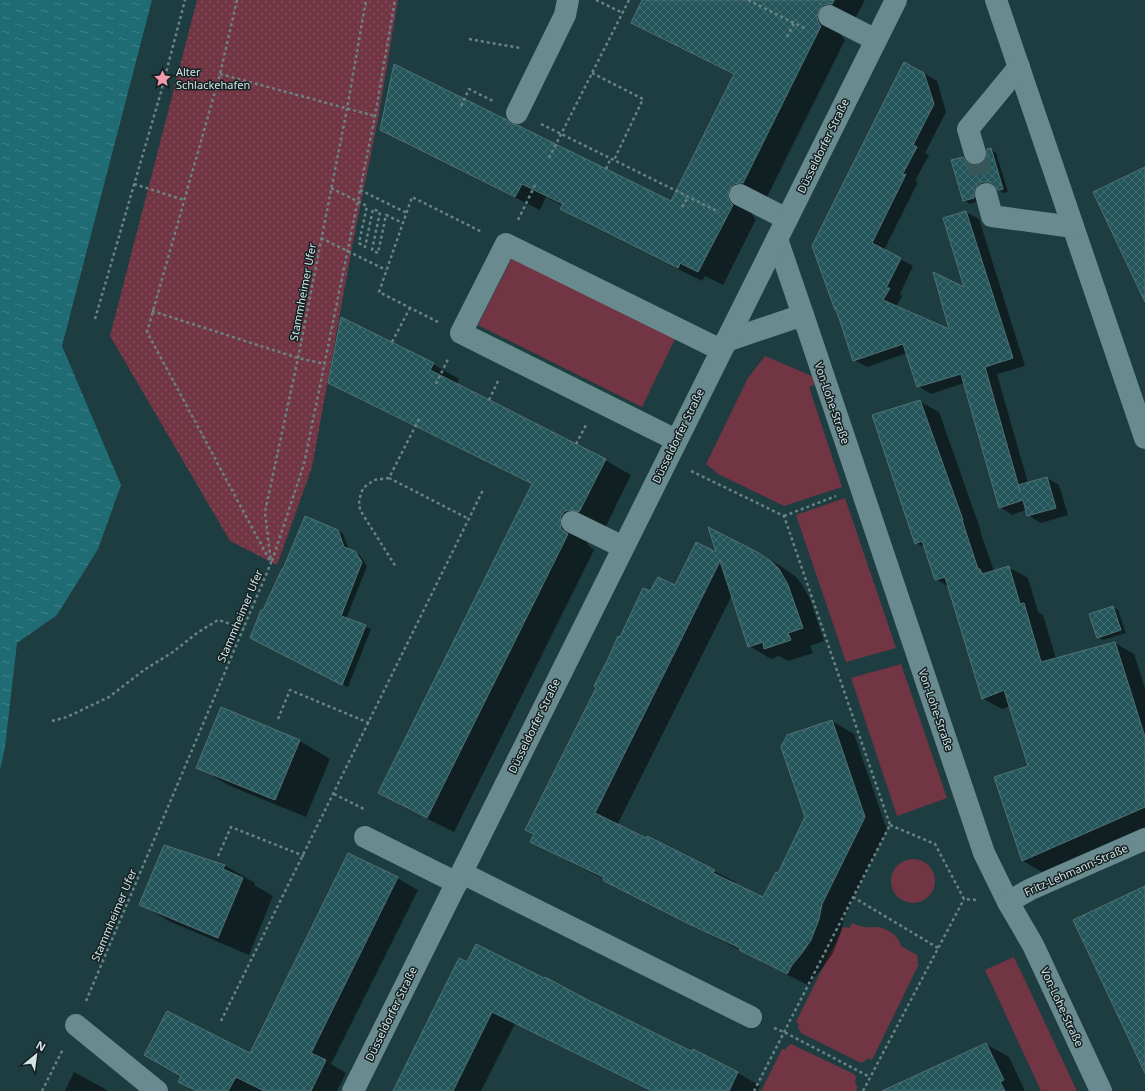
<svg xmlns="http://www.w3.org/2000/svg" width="1145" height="1091" viewBox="0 0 1145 1091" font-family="'Noto Sans',sans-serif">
<defs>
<pattern id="park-dots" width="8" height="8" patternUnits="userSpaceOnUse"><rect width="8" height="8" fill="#713544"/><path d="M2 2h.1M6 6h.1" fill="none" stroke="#84525f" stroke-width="1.8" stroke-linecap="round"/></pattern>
<pattern id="water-ripples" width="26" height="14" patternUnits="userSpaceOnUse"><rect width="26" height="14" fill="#206c75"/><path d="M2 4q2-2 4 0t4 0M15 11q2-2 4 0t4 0" fill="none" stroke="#408189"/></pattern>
<pattern id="building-cross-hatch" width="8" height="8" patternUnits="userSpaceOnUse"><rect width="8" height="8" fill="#23555b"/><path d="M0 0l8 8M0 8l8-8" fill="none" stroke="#426d73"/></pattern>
</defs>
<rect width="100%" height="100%" fill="#1e3d40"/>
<!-- grass -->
<g fill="#713544">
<path d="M 513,256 L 676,337 L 642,407 L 478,325 Z"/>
<path d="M 765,356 L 814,377 L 816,384 L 809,387 L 842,487 L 784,506 L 718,474 L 706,464 L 748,378 Z"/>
<path d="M 845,498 L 896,648 L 846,662 L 796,515 Z"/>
<path d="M 901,664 L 947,798 L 897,816 L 851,678 Z"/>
<circle cx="913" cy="881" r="22"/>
<path d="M 852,923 C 856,925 860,926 864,927 C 868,928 871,927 874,927 C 886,927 899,935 901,946 L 917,955 L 918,960 L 917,963 L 919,964 L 872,1060 L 868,1058 L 865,1061 L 861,1063 L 801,1033 L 798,1027 L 799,1024 L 796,1022 L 843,927 L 849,928 Z"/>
<path d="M 1014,957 L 1077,1091 L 1041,1091 L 985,970 Z"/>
<path d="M 791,1044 L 793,1045 L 854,1074 L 856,1077 L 855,1084 L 858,1086 L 856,1091 L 761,1091 L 782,1049 L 785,1050 L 788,1046 Z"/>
</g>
<!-- park -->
<path fill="url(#park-dots)" d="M 197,0 L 398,0 L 378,119 L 353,242 L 312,467 L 277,565 L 230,541 L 110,336 Z"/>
<!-- water -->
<path fill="url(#water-ripples)" d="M 0,0 L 152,0 L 62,346 L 121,485 L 98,549 L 57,615 L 17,643 L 5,747 L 0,770 Z"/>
<!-- shadow -->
<g fill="#0007">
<path d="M 643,0 L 833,0 L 829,8 L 831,9 L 835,0 L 865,0 L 856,17 L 853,17 L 840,31 L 842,37 L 845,40 L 767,197 L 764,196 L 751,210 L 753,216 L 756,219 L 723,285 L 705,276 L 702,281 L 586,223 L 562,209 L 563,206 L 546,197 L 540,210 L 405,143 L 381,129 L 506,121 L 671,203 L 735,75 L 656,36 L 632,22 Z"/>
<path d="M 924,73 L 937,81 L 946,112 L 925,153 L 929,155 L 915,181 L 918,182 L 884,250 L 913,266 L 900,294 L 902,296 L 896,307 L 950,331 L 966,289 L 944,218 L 966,212 L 979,219 L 1025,366 L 997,374 L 1028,483 L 1047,478 L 1059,485 L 1068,515 L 1041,523 L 1028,515 L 1026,510 L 1012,515 L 1000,507 L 964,383 L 931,394 L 918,386 L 907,353 L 867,367 L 854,360 L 838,311 Z"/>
<path d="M 991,149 L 996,153 L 1008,192 L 1004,193 L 999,190 L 996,185 L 988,185 L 979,201 L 970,204 L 964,200 L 963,158 L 969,161 L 972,166 L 979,166 L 984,163 Z"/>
<path d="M 433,364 L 459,379 L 456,385 L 605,460 L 631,475 L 606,526 L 598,524 L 586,538 L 588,545 L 594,550 L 454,832 L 405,808 L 379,793 L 532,485 L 355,397 L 329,382 Z"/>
<path d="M 919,401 L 939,412 L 981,531 L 980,531 L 994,571 L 1008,567 L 1028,578 L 1038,612 L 1043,615 L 1056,659 L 1115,643 L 1134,654 L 1145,688 L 1145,827 L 1042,872 L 1023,861 L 995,778 L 1029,767 L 1010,706 L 1002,709 L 982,698 L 949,587 L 936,579 L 926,548 L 916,543 Z"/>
<path d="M 338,530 L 343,534 L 349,550 L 360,555 L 367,566 L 346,619 L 371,629 L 348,687 L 257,641 L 264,612 Z"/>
<path d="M 759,553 L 782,567 L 795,576 L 801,583 L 810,599 L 824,641 L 810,646 L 813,653 L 788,661 L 779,656 L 771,659 L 749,646 L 732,595 L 617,825 L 714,871 L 737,883 L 736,884 L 764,899 L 778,874 L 806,817 L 832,721 L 854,734 L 887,830 L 844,918 L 841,932 L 833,953 L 824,966 L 814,978 L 810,986 L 763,963 L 740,950 L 628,893 L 605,880 L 604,879 L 554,854 L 532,841 L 535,835 L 527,830 L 620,638 L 651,593 L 675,586 L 718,554 Z"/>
<path d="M 1113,607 L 1118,610 L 1126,633 L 1103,640 L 1098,637 Z"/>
<path d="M 300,741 L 330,759 L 306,817 L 228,785 L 198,767 Z"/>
<path d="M 224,865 L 255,883 L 254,885 L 273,896 L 249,955 L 171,922 L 141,905 Z"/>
<path d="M 397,878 L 418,890 L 331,1064 L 346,1073 L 337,1091 L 196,1091 L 179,1081 L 250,1054 Z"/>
<path d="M 467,963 L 587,1000 L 692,1052 L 693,1050 L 738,1073 L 760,1086 L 757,1091 L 651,1091 L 515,1024 L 481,1091 L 394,1091 Z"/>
<path d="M 986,1044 L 1009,1057 L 1025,1091 L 896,1091 Z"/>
<path d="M 74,1072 L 105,1089 L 107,1091 L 65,1091 Z"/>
</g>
<!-- building -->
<g fill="url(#building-cross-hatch)" stroke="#527276">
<path d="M 642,0 L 834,0 L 832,4 L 828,4 L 823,5 L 818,11 L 817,17 L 818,22 L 821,26 L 743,183 L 739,183 L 734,184 L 729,190 L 728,196 L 729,201 L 733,205 L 698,272 L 680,263 L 678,268 L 560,209 L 563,204 L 522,184 L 515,197 L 380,130 L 394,64 L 507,120 L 511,124 L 517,125 L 671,201 L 734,74 L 631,23 Z"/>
<path d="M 904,62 L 924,73 L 934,104 L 913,145 L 917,147 L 902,175 L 906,174 L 872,243 L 901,258 L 886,288 L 890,288 L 883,300 L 949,329 L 933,272 L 964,287 L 943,218 L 966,211 L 1013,358 L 985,367 L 1020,491 L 1018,485 L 1047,477 L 1056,508 L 1027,516 L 1023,500 L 999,508 L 961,374 L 917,387 L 903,344 L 853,361 L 840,321 L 836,310 L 835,310 L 812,246 Z"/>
<path d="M 991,148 L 1003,189 L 998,190 L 994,185 L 990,182 L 982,182 L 977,186 L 974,190 L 974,198 L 963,201 L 951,160 L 963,157 L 966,162 L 972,165 L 979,165 L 984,162 L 987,156 L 987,149 Z"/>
<path d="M 1145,167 L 1145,302 L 1093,192 Z"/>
<path d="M 341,317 L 434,363 L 430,370 L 606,459 L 579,512 L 571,510 L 565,511 L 561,516 L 560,522 L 561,529 L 568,534 L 427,818 L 378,793 L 532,484 L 328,383 Z"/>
<path d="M 920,400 L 963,520 L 962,520 L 978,569 L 980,569 L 982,574 L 1009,566 L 1020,604 L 1024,603 L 1041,662 L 1115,642 L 1145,737 L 1145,807 L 1022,861 L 994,777 L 1028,766 L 1004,690 L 982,699 L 945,577 L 935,580 L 922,541 L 915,544 L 872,415 Z"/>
<path d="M 305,516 L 338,530 L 344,547 L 355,551 L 362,562 L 341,616 L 366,625 L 342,685 L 250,638 L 261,610 L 263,610 L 282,569 L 283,569 Z"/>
<path d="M 708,527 L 759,553 L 772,562 L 779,569 L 788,585 L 803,628 L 788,633 L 791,640 L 764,649 L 763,642 L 748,647 L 720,561 L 595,813 L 646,838 L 647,836 L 715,870 L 713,873 L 763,897 L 776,872 L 778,873 L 805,817 L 781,747 L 787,735 L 832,720 L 865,817 L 822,904 L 819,919 L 811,940 L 802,953 L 792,965 L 787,974 L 739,950 L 740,948 L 689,924 L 604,881 L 603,877 L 530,842 L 534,834 L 525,830 L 596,688 L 594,686 L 609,657 L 618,636 L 620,637 L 643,588 L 650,591 L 658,577 L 675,585 L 696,542 L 716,552 Z"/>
<path d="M 1113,606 L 1121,630 L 1097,638 L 1089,614 Z"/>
<path d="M 221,707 L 300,740 L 275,800 L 196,768 Z"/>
<path d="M 164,845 L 225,865 L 223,869 L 243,878 L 218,938 L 139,905 Z"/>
<path d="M 348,853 L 398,877 L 311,1053 L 326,1060 L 311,1091 L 264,1091 L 236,1077 L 228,1091 L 197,1091 L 178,1082 L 181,1076 L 144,1055 L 167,1011 L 250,1053 Z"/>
<path d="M 1145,886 L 1145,1073 L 1073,920 Z"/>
<path d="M 476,944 L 544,978 L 545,977 L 588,1000 L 691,1051 L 693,1049 L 738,1072 L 729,1091 L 652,1091 L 492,1012 L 453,1091 L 393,1091 L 459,958 L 467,962 Z"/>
<path d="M 986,1043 L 1004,1080 L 1000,1082 L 1005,1091 L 882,1091 Z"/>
</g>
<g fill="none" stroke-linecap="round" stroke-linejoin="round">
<!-- minor-tunnel -->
<path stroke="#395659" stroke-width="22" stroke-dasharray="22 11" stroke-linecap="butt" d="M 975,153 L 986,194"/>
<!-- path -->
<g stroke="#698385" stroke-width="2.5" stroke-dasharray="3 3" stroke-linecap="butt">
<path d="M 237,0 L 220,74 L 147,332 L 270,561"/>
<path d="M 596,0 L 623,13"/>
<path d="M 748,0 L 806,29"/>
<path d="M 787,37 L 794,23"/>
<path d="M 469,39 L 520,48"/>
<path d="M 592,73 L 643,99 L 614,160"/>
<path d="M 220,74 L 375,116"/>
<path d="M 461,106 L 469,89 L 493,101"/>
<path d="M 541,124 L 719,212"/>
<path d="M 549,158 L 629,0"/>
<path d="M 606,169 L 611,158"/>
<path d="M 134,184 L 184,200"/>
<path d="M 331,188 L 367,206 L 359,243 L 365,247 L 373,209 L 380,212 L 372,250 L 378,253 L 386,215 L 403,223"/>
<path d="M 360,190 L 407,213"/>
<path d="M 682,207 L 688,197"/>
<path d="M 518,220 L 536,183"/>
<path d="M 321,238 L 386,270"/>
<path d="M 152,311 L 298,358 L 325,364"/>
<path d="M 95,319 L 161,92 L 185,0"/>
<path d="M 438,322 L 379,292 L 412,197 L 482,232"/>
<path d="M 392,342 L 410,308"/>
<path d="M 436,384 L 449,357"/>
<path d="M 489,400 L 498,381"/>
<path d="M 419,419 L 389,478 L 469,519"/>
<path d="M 576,444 L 586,425"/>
<path d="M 691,471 L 784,516 L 890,825 L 754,1091"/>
<path d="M 389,478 L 374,480 L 363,488 L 359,500 L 360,510 L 396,567"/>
<path d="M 784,516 L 836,496"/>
<path d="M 272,561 L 304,464 L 360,190 L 375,116 L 395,0"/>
<path d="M 278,719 L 290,690 L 369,723"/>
<path d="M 52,721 L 67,717 L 109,697 L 144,670 L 173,652 L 197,633 L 218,620 L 244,628"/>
<path d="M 334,794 L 366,810"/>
<path d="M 890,825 L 935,844 L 964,899 L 977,900"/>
<path d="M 218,856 L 231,827 L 304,856"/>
<path d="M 853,897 L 938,948"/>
<path d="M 86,1001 L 271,563 L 265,512 L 298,358 L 347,109 L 366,0"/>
<path d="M 221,1021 L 483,490"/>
<path d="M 774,1028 L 784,1032 L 870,1077"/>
<path d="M 42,1091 L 63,1049"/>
<path d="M 863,1091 L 964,899"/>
</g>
<!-- minor -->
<g stroke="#698a8e" stroke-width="22">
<path d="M 996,0 L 1145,438"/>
<path d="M 829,16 L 876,40"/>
<path d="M 517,113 L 565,15 L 568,0"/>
<path d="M 975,153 L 968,129 L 1019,67"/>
<path d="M 986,194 L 992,216 L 1073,227"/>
<path d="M 740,195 L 787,219"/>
<path d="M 777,239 L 803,315"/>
<path d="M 726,341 L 803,315 L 984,853 L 1008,902 L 1033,945 L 1101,1091"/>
<path d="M 676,440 L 461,333 L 506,244 L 721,350"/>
<path d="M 572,522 L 623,547"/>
<path d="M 365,837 L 457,883"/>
<path d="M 462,873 L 751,1017"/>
<path d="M 1008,902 L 1031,889 L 1145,839"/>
<path d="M 76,1025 L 157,1091"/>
<path d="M 353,1091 L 896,0"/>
</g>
</g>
<!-- icons -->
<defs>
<symbol id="sight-bare" viewBox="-9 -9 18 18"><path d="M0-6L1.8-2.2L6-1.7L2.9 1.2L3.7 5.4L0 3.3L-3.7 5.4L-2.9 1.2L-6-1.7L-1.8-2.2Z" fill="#f29aac" stroke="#142123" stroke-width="2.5" paint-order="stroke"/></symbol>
</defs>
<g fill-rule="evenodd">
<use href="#sight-bare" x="150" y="66" width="25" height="25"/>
</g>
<g text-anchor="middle" stroke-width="3" stroke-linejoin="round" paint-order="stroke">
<!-- poi labels -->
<g font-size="11" fill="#d4e5e7" stroke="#142123" text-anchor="start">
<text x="176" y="76">Alter<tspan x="176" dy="13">Schlackehafen</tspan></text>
</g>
<!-- street labels -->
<g font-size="11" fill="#d4e5e7" stroke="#142123">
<text transform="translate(823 146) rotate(-64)" y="4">Düsseldorfer Straße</text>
<text transform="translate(303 292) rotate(-79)" y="4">Stammheimer Ufer</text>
<text transform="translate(832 403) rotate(71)" y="4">Von-Lohe-Straße</text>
<text transform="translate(678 436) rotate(-64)" y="4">Düsseldorfer Straße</text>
<text transform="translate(240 616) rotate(-67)" y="4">Stammheimer Ufer</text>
<text transform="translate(936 710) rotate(71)" y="4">Von-Lohe-Straße</text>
<text transform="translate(534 726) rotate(-64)" y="4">Düsseldorfer Straße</text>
<text transform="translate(1076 870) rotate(-24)" y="4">Fritz-Lehmann-Straße</text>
<text transform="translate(114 915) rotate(-67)" y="4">Stammheimer Ufer</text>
<text transform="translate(1062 1007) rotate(65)" y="4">Von-Lohe-Straße</text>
<text transform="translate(391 1014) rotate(-64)" y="4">Düsseldorfer Straße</text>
</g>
</g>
<!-- north arrow -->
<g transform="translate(36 1055) rotate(29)" stroke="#142123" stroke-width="3" paint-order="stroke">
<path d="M0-3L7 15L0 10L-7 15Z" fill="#d4e5e7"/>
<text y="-6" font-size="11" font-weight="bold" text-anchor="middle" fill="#d4e5e7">N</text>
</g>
</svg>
